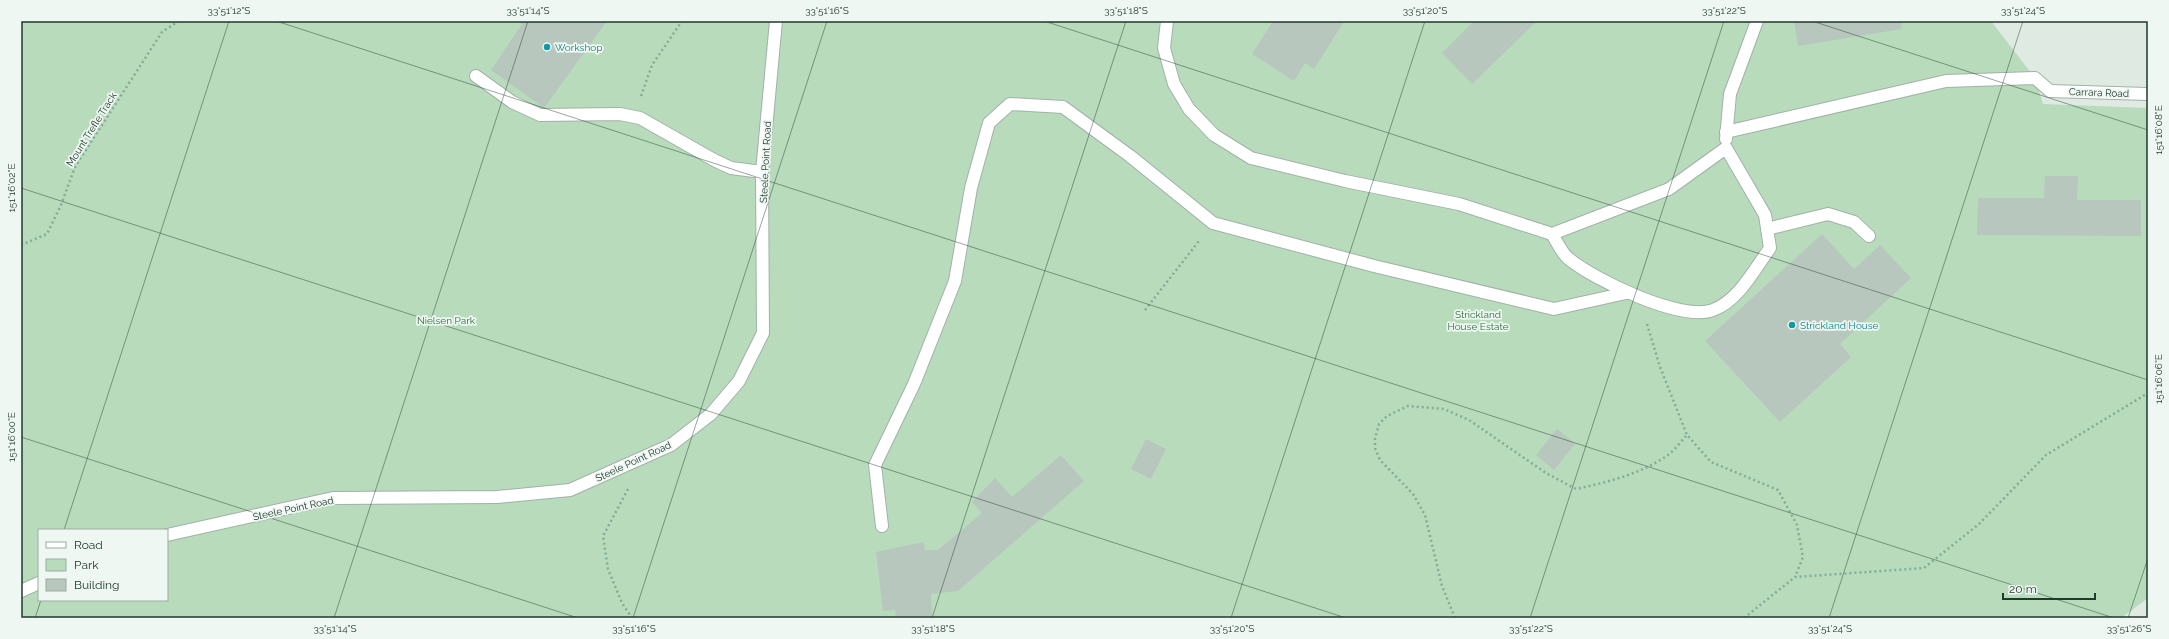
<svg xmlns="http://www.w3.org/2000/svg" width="2169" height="639" viewBox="0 0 2169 639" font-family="Raleway,sans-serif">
<rect width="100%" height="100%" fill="#dfeae3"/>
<!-- green -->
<path fill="#b8dbbb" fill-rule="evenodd" d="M 21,21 L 1991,21 L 2035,78 L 2043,104 L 2148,108 L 2148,598 L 2121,618 L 21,618 ZM 39,530 L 167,530 L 167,600 L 39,600 Z"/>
<!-- building -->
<g fill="#b7c7be">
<path d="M 518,21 L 607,21 L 544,108 L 491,70 L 522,24 Z"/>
<path d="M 1273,21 L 1341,21 L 1343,23 L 1314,69 L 1305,63 L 1294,81 L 1252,54 Z"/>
<path d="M 1474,21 L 1537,21 L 1472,84 L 1442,53 Z"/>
<path d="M 1794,21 L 1901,21 L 1902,29 L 1798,46 Z"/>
<path d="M 2045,176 L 2078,176 L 2077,200 L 2141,200 L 2141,236 L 1977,235 L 1978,198 L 2044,198 Z"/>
<path d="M 1822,234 L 1854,269 L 1880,245 L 1911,278 L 1840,344 L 1851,357 L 1780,422 L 1705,341 Z"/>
<path d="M 1557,429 L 1575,444 L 1554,470 L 1536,455 Z"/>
<path d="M 1146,439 L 1166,449 L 1151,479 L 1131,469 Z"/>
<path d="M 1061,455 L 1084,481 L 958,591 L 931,594 L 932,618 L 896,618 L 895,610 L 883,611 L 876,552 L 924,542 L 925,550 L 938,550 L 982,513 L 972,502 L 995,478 L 1012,497 Z"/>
</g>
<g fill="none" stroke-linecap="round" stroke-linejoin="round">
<defs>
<g id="service">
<path d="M 1167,21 L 1164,48 L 1174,84 L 1189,109 L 1214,135 L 1251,158 L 1345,181 L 1459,204 L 1552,234 L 1669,189 L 1726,148 L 1765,215 L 1770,248 C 1754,270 1739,300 1713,310 C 1681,322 1595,280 1569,259 C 1562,254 1557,242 1552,234"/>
<path d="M 476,76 L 512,102 L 540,115 L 620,114 L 640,118 L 714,160 L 731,168 L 762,172"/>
<path d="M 1726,132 L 1946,81 L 2035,78 L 2050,91"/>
<path d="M 1726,139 L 1730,94 L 1757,21"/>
<path d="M 1767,229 L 1828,214 L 1854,222 L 1869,236"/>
<path d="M 882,526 L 875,465 L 914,384 L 955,281 L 971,188 L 989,123 L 1010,104 L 1063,107 L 1130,156 L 1213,223 L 1374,266 L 1554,309 L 1626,293"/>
<path d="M 167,535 L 333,498 L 497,497 L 570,490 L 671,445 L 711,414 L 739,381 L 763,333 L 762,172 L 776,21"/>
<path d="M 21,591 L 39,583"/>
</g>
<path id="minor" d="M 2050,91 L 2148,94"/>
</defs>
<!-- service casing -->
<use href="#service" stroke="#a2b1a9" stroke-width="14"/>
<!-- minor casing -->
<use href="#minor" stroke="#a2b1a9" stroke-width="14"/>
<!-- path -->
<g stroke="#80ad97" stroke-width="2.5" stroke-dasharray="2 3" stroke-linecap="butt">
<path d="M 641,96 L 652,65 L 682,21"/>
<path d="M 21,245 L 47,234 L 61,205 L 75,167 L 162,32 L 179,21"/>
<path d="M 1145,310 L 1199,241"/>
<path d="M 1647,324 L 1660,367 L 1687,435 L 1711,462 L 1778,490 L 1797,525 L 1803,557 L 1795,577"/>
<path d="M 628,489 L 603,536 L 608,569 L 622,603 L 632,618"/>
<path d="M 1455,618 L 1442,586 L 1425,515 L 1413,494 L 1380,460 L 1375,448 L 1375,439 L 1379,424 L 1387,416 L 1408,406 L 1444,409 L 1469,420 L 1546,473 L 1576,489 C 1608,482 1641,474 1668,455 C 1675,450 1681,441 1687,435"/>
<path d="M 1744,618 L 1795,577 L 1924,568 L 1979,524 L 2046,455 L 2148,393"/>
</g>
<!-- service -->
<use href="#service" stroke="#fff" stroke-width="12"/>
<!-- minor -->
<use href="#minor" stroke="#fff" stroke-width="12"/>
</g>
<!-- ticks -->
<path fill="none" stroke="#21392e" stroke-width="1" stroke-opacity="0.45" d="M 276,21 L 2114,618M 1044,21 L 2148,380M 1812,21 L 2148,130M 21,188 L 1346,618M 21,437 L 578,618M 64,530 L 229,21M 35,618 L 41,600M 334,618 L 528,21M 633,618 L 827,21M 932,618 L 1126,21M 1231,618 L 1425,21M 1530,618 L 1724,21M 1829,618 L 2023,21M 2128,618 L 2148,558"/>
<!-- markers -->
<g fill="#0f9aa8" stroke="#eff7f2" stroke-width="1.5">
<circle cx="547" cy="47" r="4"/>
<circle cx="1792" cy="325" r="4"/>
</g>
<g text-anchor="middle" stroke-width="3.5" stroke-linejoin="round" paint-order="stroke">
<!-- culture labels -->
<g font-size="10" fill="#0d838f" stroke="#eff7f2" text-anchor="start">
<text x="555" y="51">Workshop</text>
<text x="1800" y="329">Strickland House</text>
</g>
<!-- street labels -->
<g font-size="10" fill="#21392e" stroke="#eff7f2">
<text transform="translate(2099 92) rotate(2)" y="4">Carrara Road</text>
<text transform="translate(91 129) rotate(-58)" y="4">Mount Trefle Track</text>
<text transform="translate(765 162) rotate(-87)" y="4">Steele Point Road</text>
<text transform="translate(633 461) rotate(-25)" y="4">Steele Point Road</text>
<text transform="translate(293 508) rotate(-12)" y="4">Steele Point Road</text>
</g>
<!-- park labels -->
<g font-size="10" fill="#2c6f3a" stroke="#eff7f2">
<text x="1478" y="318">Strickland<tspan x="1478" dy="12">House Estate</tspan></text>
<text x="446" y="324">Nielsen Park</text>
</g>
</g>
<!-- border -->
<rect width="2169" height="639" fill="none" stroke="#eff7f2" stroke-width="44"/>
<!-- legend -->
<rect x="38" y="529" width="130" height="72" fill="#eff7f2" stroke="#9daba4"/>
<rect x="46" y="542" width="20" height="6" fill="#ffffff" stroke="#9daba4"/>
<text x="74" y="549" font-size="12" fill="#21392e">Road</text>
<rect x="46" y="559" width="20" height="12" fill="#b8dbbb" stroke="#9daba4"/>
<text x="74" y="569" font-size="12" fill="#21392e">Park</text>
<rect x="46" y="579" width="20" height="12" fill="#b7c7be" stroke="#9daba4"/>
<text x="74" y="589" font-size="12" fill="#21392e">Building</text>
<!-- scale -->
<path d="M2003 593v6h92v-6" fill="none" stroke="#21392e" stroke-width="2"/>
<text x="2009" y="593" font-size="12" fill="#21392e" stroke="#eff7f2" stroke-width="3" paint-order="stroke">20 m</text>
<rect x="22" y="22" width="2125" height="595" fill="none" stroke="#21392e" stroke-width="1.5"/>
<g font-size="10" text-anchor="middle" fill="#21392e">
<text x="229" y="14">33°51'12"S</text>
<text x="528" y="14">33°51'14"S</text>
<text x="827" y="14">33°51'16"S</text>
<text x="1126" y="14">33°51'18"S</text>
<text x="1425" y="14">33°51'20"S</text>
<text x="1724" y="14">33°51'22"S</text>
<text x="2023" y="14">33°51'24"S</text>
<text transform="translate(2158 130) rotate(-90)" y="4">151°16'08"E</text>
<text transform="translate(11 188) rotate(-90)" y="4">151°16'02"E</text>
<text transform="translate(2158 379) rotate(-90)" y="4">151°16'06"E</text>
<text transform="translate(11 437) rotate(-90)" y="4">151°16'00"E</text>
<text x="335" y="632">33°51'14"S</text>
<text x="634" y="632">33°51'16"S</text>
<text x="933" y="632">33°51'18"S</text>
<text x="1232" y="632">33°51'20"S</text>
<text x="1531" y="632">33°51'22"S</text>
<text x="1830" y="632">33°51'24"S</text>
<text x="2129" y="632">33°51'26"S</text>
</g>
</svg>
